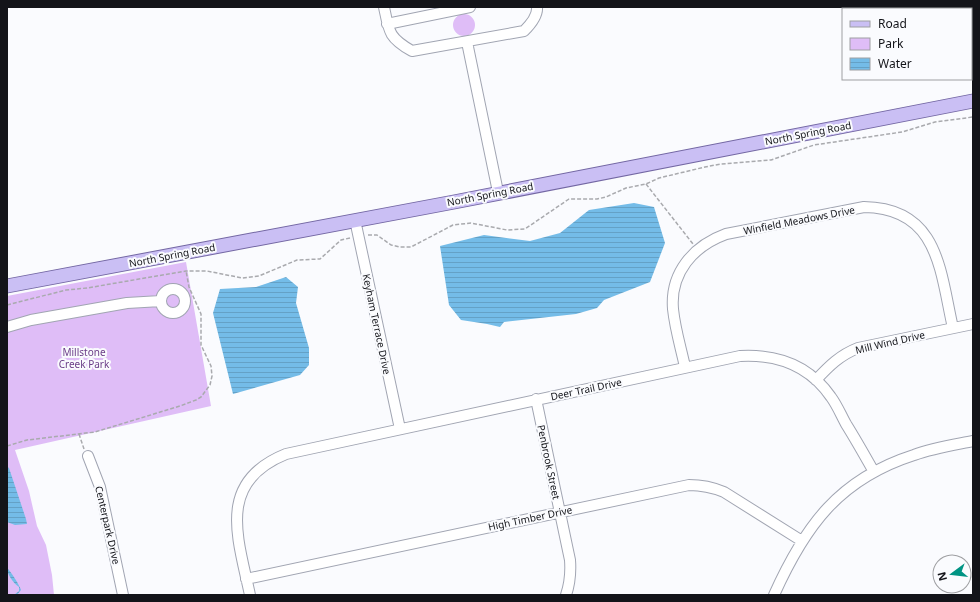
<svg xmlns="http://www.w3.org/2000/svg" width="980" height="602" viewBox="0 0 980 602" font-family="'Noto Sans',sans-serif">
	<style>
		.built { fill: #eef1fe }
		.green { fill: #dfbdf7 }
		.water { fill: url(#water-rules) }
		.lines { fill: none; stroke-linecap: round; stroke-linejoin: round }
		.minor-casing { stroke: #a1a5b2; stroke-width: 12 }
		.major-casing { stroke: #7367a3; stroke-width: 15 }
		.path { stroke: #a9aaae; stroke-width: 1.5; stroke-dasharray: 4 2; stroke-linecap: butt }
		.minor { stroke: #fff; stroke-width: 10 }
		.major { stroke: #cabff4; stroke-width: 13 }
		.labels { text-anchor: middle; dominant-baseline: central; stroke-width: 4; stroke-linejoin: round; paint-order: stroke }
		.street-label { font-size: 10px; fill: #131419; stroke: #fafbfe }
		.park-label { font-size: 10px; fill: #6a3c87; stroke: #fafbfe }
	</style>
	<defs>
		<pattern id="water-rules" width="6" height="5" patternUnits="userSpaceOnUse"><rect width="6" height="5" fill="#74bce8"/><path d="M0 2.5h6" fill="none" stroke="#64a1c6"/></pattern>
	</defs>
	<rect width="100%" height="100%" fill="#fafbfe"/>
	<!-- built -->
	<path class="built" d="M966,7H973V43L971,33V9H966Z"/>
	<!-- green -->
	<path class="green" d="M453 25a11 11 0 1 1 22 0a11 11 0 1 1-22 0Z
		M186,262L211,406L15,450L29,491L37,526L46,545L52,575L54,595H7V296Z"/>
	<!-- water -->
	<path class="water" d="M634,203L654,207L665,243L650,282L604,300L597,308L576,314L504,322L500,327L487,324L461,320L449,305L440,246L484,235L530,241L560,233L589,210Z
		M286,277L298,287L296,303L309,348V365L300,375L233,394L213,313L220,289L256,287Z
		M7,467L9,468L26,519L27,524L15,525L7,522Z
		M7,568C10,570 20,586 21,590L17,595H14L19,591V587C13,583 7,574 7,568Z"/>
	<g class="lines">
		<!-- minor casing -->
		<g class="minor-casing">
			<path id="minor" d="M384,7C389,32 389,38 412,51L524,31C530,25 538,16 537,7
				M387,24L470,7
				M467,42L498,192
				M355,220L400,429
				M161 301a12 12 0 1 1 24 0a12 12 0 1 1-24 0Z
				M7,327L31,320L127,303L161,301
				M685,367C681,348 675,329 673,309C670,273 693,246 726,234L864,207C939,208 940,271 953,328
				M816,380C829,366 840,355 858,348L973,324
				M536,399L570,560C571,573 570,583 566,595
				M88,456L100,487L123,595
				M246,579L689,485C701,485 712,487 724,492L802,541
				M250,595C238,538 216,482 286,454L740,356C777,354 809,365 831,397C837,405 841,415 846,424C856,440 865,456 874,472
				M774,595C805,526 839,479 914,455C933,448 953,445 973,441"/>
		</g>
		<!-- major casing -->
		<g class="major-casing">
			<path id="major" d="M7,286L454,202L973,101"/>
		</g>
		<!-- path -->
		<path class="path" d="M646,184L693,244
			M368,235H377L391,245L400,247H411L453,225L471,223L507,230L525,229L569,199H597L606,197L626,188L646,184L659,178L705,167L721,164L771,160L814,145L902,132L935,122L973,117
			M7,305L66,290L87,288L186,271H207L242,278L259,276L297,260L320,259L341,240L350,238
			M79,434L84,449
			M7,446L27,440L95,432L180,406L196,400L201,397L210,385L212,376L211,366L201,345V314L189,287L186,271"/>
		<!-- minor -->
		<use href="#minor" class="minor"/>
		<!-- major -->
		<use href="#major" class="major"/>
	</g>
	<g class="labels">
		<!-- street labels -->
		<g class="street-label">
			<text transform="translate(808 133) rotate(-11)">North Spring Road</text>
			<text transform="translate(490 194) rotate(-11)">North Spring Road</text>
			<text transform="translate(799 220) rotate(-11)">Winfield Meadows Drive</text>
			<text transform="translate(172 255) rotate(-11)">North Spring Road</text>
			<text transform="translate(377 324) rotate(78)">Keyham Terrace Drive</text>
			<text transform="translate(890 342) rotate(-13)">Mill Wind Drive</text>
			<text transform="translate(586 389) rotate(-12)">Deer Trail Drive</text>
			<text transform="translate(549 462) rotate(78)">Penbrook Street</text>
			<text transform="translate(530 518) rotate(-12)">High Timber Drive</text>
			<text transform="translate(108 525) rotate(77)">Centerpark Drive</text>
		</g>
		<!-- park labels -->
		<g class="park-label">
			<text x="84" y="352">Millstone<tspan x="84" dy="12">Creek Park</tspan></text>
		</g>
	</g>
	<!-- border -->
	<rect width="980" height="602" fill="none" stroke="#131419" stroke-width="16"/>
	<!-- legend -->
	<rect x="842" y="8" width="130" height="72" fill="#fafbfe" stroke="#9e9fa2"/>
	<rect x="850" y="21" width="20" height="6" fill="#cabff4" stroke="#9e9fa2"/>
	<text x="878" y="28" font-size="12" fill="#131419">Road</text>
	<rect x="850" y="38" width="20" height="12" fill="#dfbdf7" stroke="#9e9fa2"/>
	<text x="878" y="48" font-size="12" fill="#131419">Park</text>
	<rect x="850" y="58" width="20" height="12" fill="url(#water-rules)" stroke="#9e9fa2"/>
	<text x="878" y="68" font-size="12" fill="#131419">Water</text>
	<!-- north arrow -->
	<g transform="translate(952 574) rotate(255)"><circle r="19" fill="#fafbfe" stroke="#9e9fa2"/>
	<path d="M0-3L7 15L0 10L-7 15Z" fill="#009484"/>
	<text y="-6" font-size="11" font-weight="bold" text-anchor="middle" fill="#131419">N</text>
	</g>
</svg>
